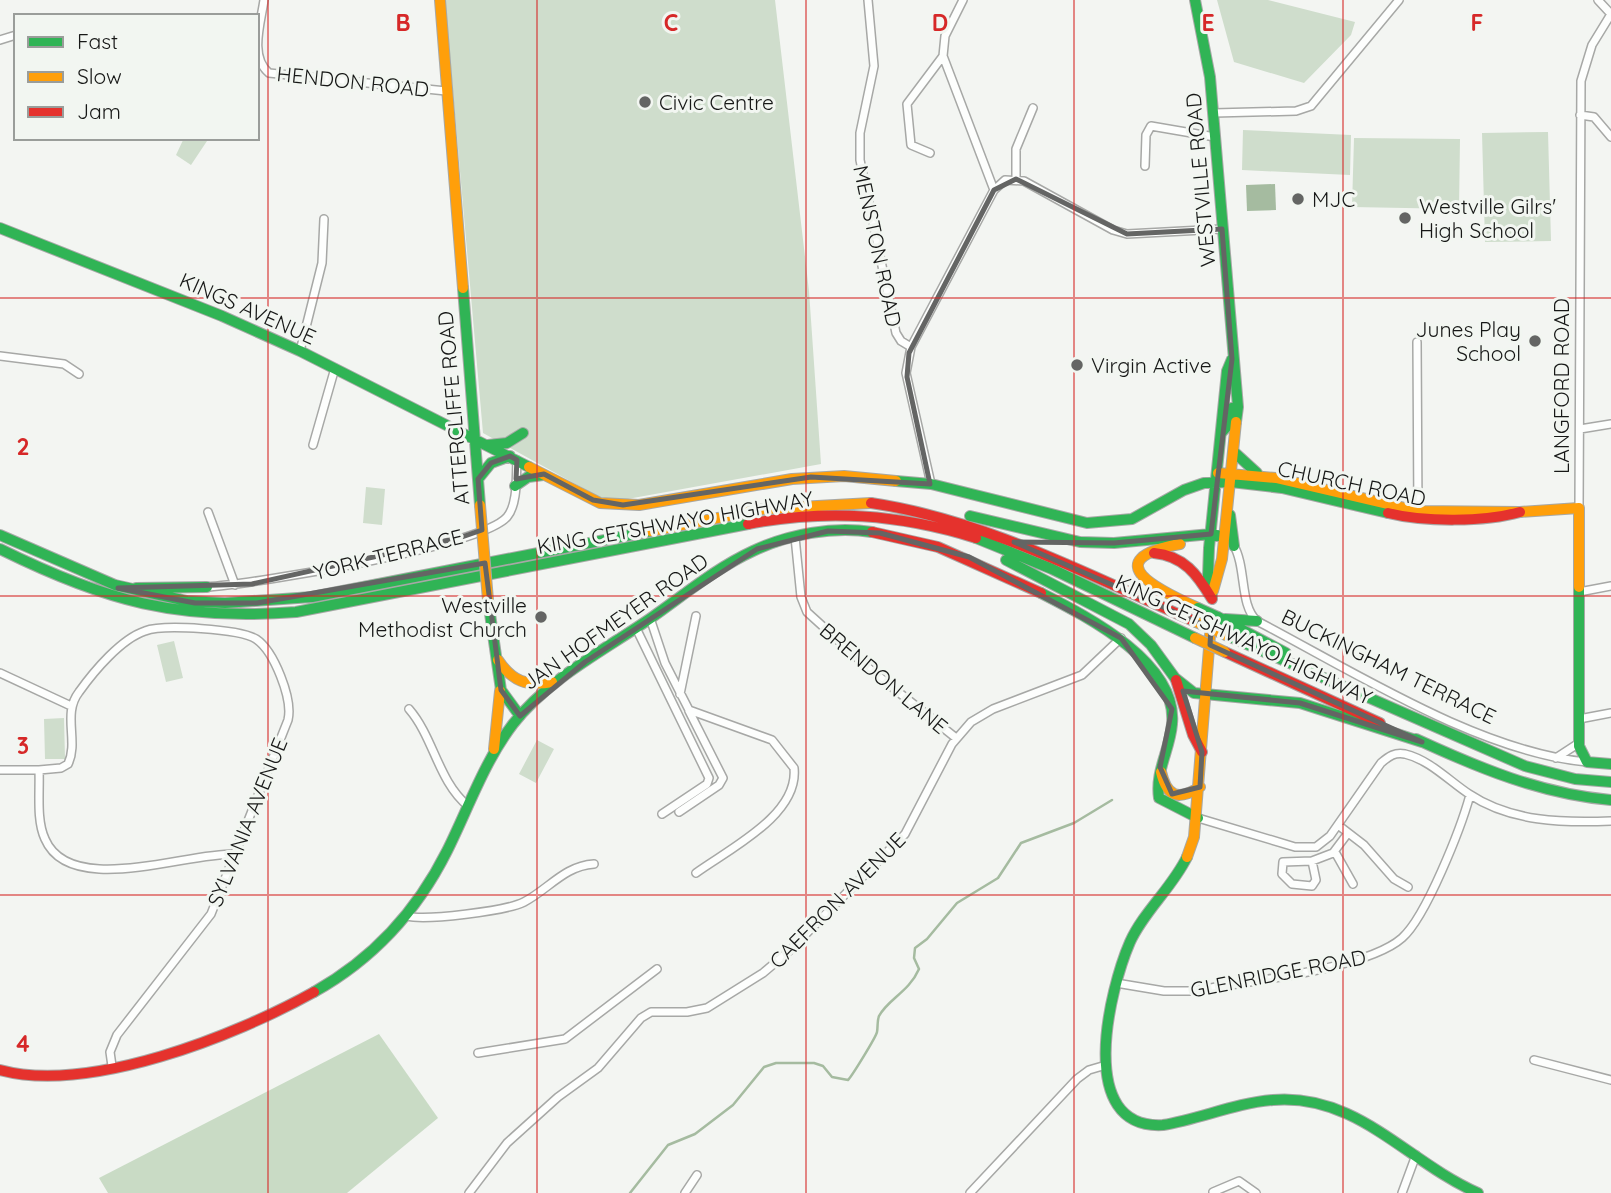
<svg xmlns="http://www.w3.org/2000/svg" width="1611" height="1193" viewBox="0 0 1611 1193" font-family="Quicksand,sans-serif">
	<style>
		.green { fill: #cfddcc }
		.forest { fill: #c9dbc5 }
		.water { fill: #a5bba0 }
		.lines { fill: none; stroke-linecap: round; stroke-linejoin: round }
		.stream { stroke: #a5bba0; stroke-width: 2.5 }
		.street-casing { stroke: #a7a8a6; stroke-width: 10 }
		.fast-casing { stroke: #a7a8a6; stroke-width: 12 }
		.slow-casing { stroke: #a7a8a6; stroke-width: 12 }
		.jam-casing { stroke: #a7a8a6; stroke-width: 12 }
		.street { stroke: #fdfefd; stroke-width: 7 }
		.fast { stroke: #30b455; stroke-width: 10 }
		.slow { stroke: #ff9f0a; stroke-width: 10 }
		.jam { stroke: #e5322d; stroke-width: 10 }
		.fast-bridge-casing { stroke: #a7a8a6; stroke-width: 12; stroke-linecap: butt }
		.slow-bridge-casing { stroke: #a7a8a6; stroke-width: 12; stroke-linecap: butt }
		.fast-bridge { stroke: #30b455; stroke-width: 10 }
		.slow-bridge { stroke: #ff9f0a; stroke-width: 10 }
		.marked { fill: none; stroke: #646564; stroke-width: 5; stroke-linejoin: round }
		.grid { fill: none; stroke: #d62828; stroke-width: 2; stroke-opacity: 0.55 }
		.poi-dot { fill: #646564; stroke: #f2f6f1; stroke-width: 2.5 }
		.labels { text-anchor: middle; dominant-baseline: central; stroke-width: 6; stroke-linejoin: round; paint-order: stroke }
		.street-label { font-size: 21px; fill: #171817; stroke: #f2f6f1 }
		.poi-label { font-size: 21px; fill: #171817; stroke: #f2f6f1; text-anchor: start }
		.grid-label { font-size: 23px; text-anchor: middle; font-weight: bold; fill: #d62828; stroke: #f2f6f1; stroke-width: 6; stroke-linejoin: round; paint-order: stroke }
	</style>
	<rect width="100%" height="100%" fill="#f3f5f2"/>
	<!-- green -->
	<path class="green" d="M445,0H775L809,291L821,464L622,500L599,497L483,433Z
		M1217,0H1268L1355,22L1351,35L1304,83L1234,62Z
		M1243,130L1351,135L1350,175L1242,170Z
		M1548,132L1551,241L1485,242L1482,133Z
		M184,138H209L191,165L176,155Z
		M1354,138L1460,139L1459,209L1352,207Z
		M366,487L385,489L382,525L363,523Z
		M174,641L183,678L166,682L157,645Z
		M64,718L65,759H45L44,719Z
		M537,740L554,749L536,783L519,774Z"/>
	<!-- forest -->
	<path class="forest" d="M379,1034L438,1118L347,1193H108L99,1178Z"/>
	<!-- water -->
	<path class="water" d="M1275,184L1276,210L1247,211L1246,185Z"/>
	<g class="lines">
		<!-- stream -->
		<path class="stream" d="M630,1193L668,1145L695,1134L733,1105L764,1067L776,1063H814L823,1066L832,1077L848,1080C852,1076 876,1037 877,1032C878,1027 877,1021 879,1016C888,999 909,992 919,969L914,958L915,948L927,939L957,903L998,878L1021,843L1074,823L1112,800"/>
		<!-- street casing -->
		<g class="street-casing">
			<path id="street" d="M264,0C261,22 249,57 269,73L446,91
				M868,0L874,66L860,133V160L896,333L901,341L911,347L906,373L931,484
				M963,0L945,36L943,56L994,190
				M1598,0L1611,14
				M0,40L16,35
				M1214,113L1296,111L1311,106L1399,0
				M1580,115L1594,117L1611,137
				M930,153L911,145L907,104L943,56
				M1145,166L1146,135L1151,126L1215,137
				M1016,179V149L1033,108
				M1417,342L1418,515
				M911,347L994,190L1005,180L1024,181L1113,230L1127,234L1222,229
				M300,351L322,263L324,219
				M0,356L64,364L79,374
				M1580,429L1611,424
				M313,445L335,368
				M1579,508L1581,81L1592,45L1611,14
				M208,512L235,585
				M795,537L801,597L807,612L872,671L956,738
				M1233,544C1247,567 1239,605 1257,621C1353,671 1479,752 1587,762
				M207,587C254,584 481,547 507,517C518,504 516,476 517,460
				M1579,592L1611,586
				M650,618L665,663L689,710L772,740L794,768C799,815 729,849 696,873
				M636,628L709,778L707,784L662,814
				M0,673L71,706
				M680,694L696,616
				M409,709C434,738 438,781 468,806
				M1579,719L1611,713
				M1556,758L1579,743
				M0,770H39C40,791 36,820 45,839C70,898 187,852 236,854
				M39,770L61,768L68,764C79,741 62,714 79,692C94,671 121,639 145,631C163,624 240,629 256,639C274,651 293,699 288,720L211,914L117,1035L110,1052L112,1066
				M679,812L719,785L723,778L689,711
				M1198,818L1295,847H1316L1330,836L1381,763C1389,756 1395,752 1405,754C1430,760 1449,781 1469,794C1511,822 1563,823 1611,821
				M1338,825L1364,845L1394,879L1408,887
				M1335,852L1353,884
				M1312,861L1316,880L1312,886L1292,884L1282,874L1283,862L1312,861L1333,853L1348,833
				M407,916C425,921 506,911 524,902C549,889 564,866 594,864
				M1116,983L1164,991H1192C1242,982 1366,970 1402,938C1426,917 1461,828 1470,795
				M478,1053L565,1039L657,969
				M1534,1060L1611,1080
				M1213,1192L1239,1181L1256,1193
				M469,1193L507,1143L558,1097L598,1068L641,1018L651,1012H687L707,1008L763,973L789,951L905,834L952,744L971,722L993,709L1082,675L1121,638
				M685,1193L697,1175
				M970,1193L1077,1079L1089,1070L1106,1065
				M1402,1193L1416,1155"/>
		</g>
		<!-- fast casing -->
		<g class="fast-casing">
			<path id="fast" d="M1195,0L1210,77L1238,407L1236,422
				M0,228L222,316L300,351L529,467
				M463,288L480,505
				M1222,432L1230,423L1232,408L1238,407
				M488,445L507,443L523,433
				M1234,452L1257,473
				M478,479L491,463L510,456
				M896,481L931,484L1087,523L1132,519L1184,490L1204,483L1231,482L1282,488L1388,513
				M515,486L528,477L543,475
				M1230,515L1234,546
				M970,516L1080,542L1114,543L1211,534L1225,537
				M0,535L115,585L187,601L225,603L312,597L651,531
				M976,538L1052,569L1195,638
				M0,549C105,601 178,621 296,612L748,524
				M1006,560L1129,624L1151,645L1175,678L1194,693L1300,703L1422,742
				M1579,587V746L1587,762L1611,764
				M136,588L207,587
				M1041,593C1086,616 1178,662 1172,724C1170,750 1155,771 1159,798L1198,818
				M1212,597L1208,576L1209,548L1227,371L1232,359
				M488,600L501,690L520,716
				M1218,617L1286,653
				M1225,619L1257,621
				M1228,636L1525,766L1575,779L1611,782
				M1416,739C1479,768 1541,794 1611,800
				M1187,857C1172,888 1144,911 1130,942C1110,988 1074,1130 1163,1125C1200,1119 1235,1103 1273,1100C1357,1093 1407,1162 1478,1193
				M314,992C373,959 417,911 447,851C468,809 484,762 513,724C549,678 603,651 651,618C684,595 716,568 753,551C789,534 833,526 872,532"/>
		</g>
		<!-- slow casing -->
		<g class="slow-casing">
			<path id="slow" d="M440,0L463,288
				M529,467L600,503L639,505L792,479L844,476L896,481
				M1218,473L1276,478L1418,511L1520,512L1579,508V587
				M651,531L764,509L871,503
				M1180,544C1094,560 1160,591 1198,608
				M1213,591L1222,559L1236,422
				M498,660C512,681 527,687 552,682
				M494,749L500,691
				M1161,772C1167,797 1178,801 1200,787
				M1187,857L1194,837L1211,623"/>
		</g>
		<!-- jam casing -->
		<g class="jam-casing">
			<path id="jam" d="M871,503C986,520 1090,576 1196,622
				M1388,513C1424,522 1485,522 1520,512
				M748,524C827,509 899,514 976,538
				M872,532L938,547L1041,593
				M1154,553C1184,556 1197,574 1212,599
				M1225,652L1380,723
				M1176,680L1193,735L1202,752
				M0,1070C89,1094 235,1036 314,992"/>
		</g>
		<!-- street -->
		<use href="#street" class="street"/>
		<!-- fast -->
		<use href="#fast" class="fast"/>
		<!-- slow -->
		<use href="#slow" class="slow"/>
		<!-- jam -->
		<use href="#jam" class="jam"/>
		<!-- fast-bridge casing -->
		<g class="fast-bridge-casing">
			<path id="fast-bridge" d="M1198,608L1218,617"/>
		</g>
		<!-- slow-bridge casing -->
		<g class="slow-bridge-casing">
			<path id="slow-bridge" d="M480,505L488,600
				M1196,622L1228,636
				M1195,638L1225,652"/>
		</g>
		<!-- fast-bridge -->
		<use href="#fast-bridge" class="fast-bridge"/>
		<!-- slow-bridge -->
		<use href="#slow-bridge" class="slow-bridge"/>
	</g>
	<!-- marked area -->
	<path class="marked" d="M1016,179L1127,234L1222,229L1232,359L1211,534L1114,543L1014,542L1211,628L1210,645L1422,742L1300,703L1183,691L1202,752L1200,787L1172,794L1160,767L1172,709L1121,638L969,557L880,533L828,531L757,549L585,662L520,716L501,690L485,563L257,603H195L118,588L252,584L459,538L482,530L478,479L491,463L510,456L517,460L516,479L544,474L593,500L623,505L811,477L930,484L907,377L909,353L994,190Z"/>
	<!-- grid -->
	<path class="grid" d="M268,0V1193M537,0V1193M806,0V1193M1074,0V1193M1343,0V1193M0,298H1611M0,596H1611M0,895H1611"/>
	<!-- markers -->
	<g class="poi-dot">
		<circle cx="645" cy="102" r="7"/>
		<circle cx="1298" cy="199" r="7"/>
		<circle cx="1405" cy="218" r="7"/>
		<circle cx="1535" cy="341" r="7"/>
		<circle cx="1077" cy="365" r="7"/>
		<circle cx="541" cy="617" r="7"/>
	</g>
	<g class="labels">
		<!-- street labels -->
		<g class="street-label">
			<text transform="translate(353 81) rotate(6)">HENDON ROAD</text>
			<text transform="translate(1200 180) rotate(-95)">WESTVILLE ROAD</text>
			<text transform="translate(878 246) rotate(78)">MENSTON ROAD</text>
			<text transform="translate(248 308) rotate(24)">KINGS AVENUE</text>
			<text transform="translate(1561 386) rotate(-90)">LANGFORD ROAD</text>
			<text transform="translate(453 408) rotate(-95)">ATTERCLIFFE ROAD</text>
			<text transform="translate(1352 483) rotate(12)">CHURCH ROAD</text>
			<text transform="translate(675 522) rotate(-10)">KING CETSHWAYO HIGHWAY</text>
			<text transform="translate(388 554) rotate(-14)">YORK TERRACE</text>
			<text transform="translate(615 621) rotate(-35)">JAN HOFMEYER ROAD</text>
			<text transform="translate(1244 639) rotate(25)">KING CETSHWAYO HIGHWAY</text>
			<text transform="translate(1389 666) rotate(26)">BUCKINGHAM TERRACE</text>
			<text transform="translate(884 678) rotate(40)">BRENDON LANE</text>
			<text transform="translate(247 822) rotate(-68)">SYLVANIA AVENUE</text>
			<text transform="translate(837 900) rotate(-45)">CAEFRON AVENUE</text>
			<text transform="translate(1278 973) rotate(-11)">GLENRIDGE ROAD</text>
		</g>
		<!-- poi labels -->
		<g class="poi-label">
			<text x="659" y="102">Civic Centre</text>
			<text x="1312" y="199">MJC</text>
			<text x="1419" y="206">Westville Gilrs'<tspan x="1419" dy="24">High School</tspan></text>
			<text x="1521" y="329" text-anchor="end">Junes Play<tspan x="1521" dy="24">School</tspan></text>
			<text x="1091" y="365">Virgin Active</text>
			<text x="527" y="605" text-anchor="end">Westville<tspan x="527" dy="24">Methodist Church</tspan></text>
		</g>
	</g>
	<g class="grid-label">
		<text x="403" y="31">B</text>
		<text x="671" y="31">C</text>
		<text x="940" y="31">D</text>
		<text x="1208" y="31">E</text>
		<text x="1477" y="31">F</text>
		<text x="23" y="455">2</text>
		<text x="23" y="754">3</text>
		<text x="23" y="1052">4</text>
	</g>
	<!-- legend -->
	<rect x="14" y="14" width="245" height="126" fill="#f2f6f1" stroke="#9a9d9a" stroke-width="2"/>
	<rect x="28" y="37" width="35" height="10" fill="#30b455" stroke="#9a9d9a" stroke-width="2"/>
	<text x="77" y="49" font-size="21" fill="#171817">Fast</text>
	<rect x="28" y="72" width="35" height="10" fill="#ff9f0a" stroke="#9a9d9a" stroke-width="2"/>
	<text x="77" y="84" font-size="21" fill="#171817">Slow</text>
	<rect x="28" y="107" width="35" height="10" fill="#e5322d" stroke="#9a9d9a" stroke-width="2"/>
	<text x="77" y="119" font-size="21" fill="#171817">Jam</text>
</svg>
